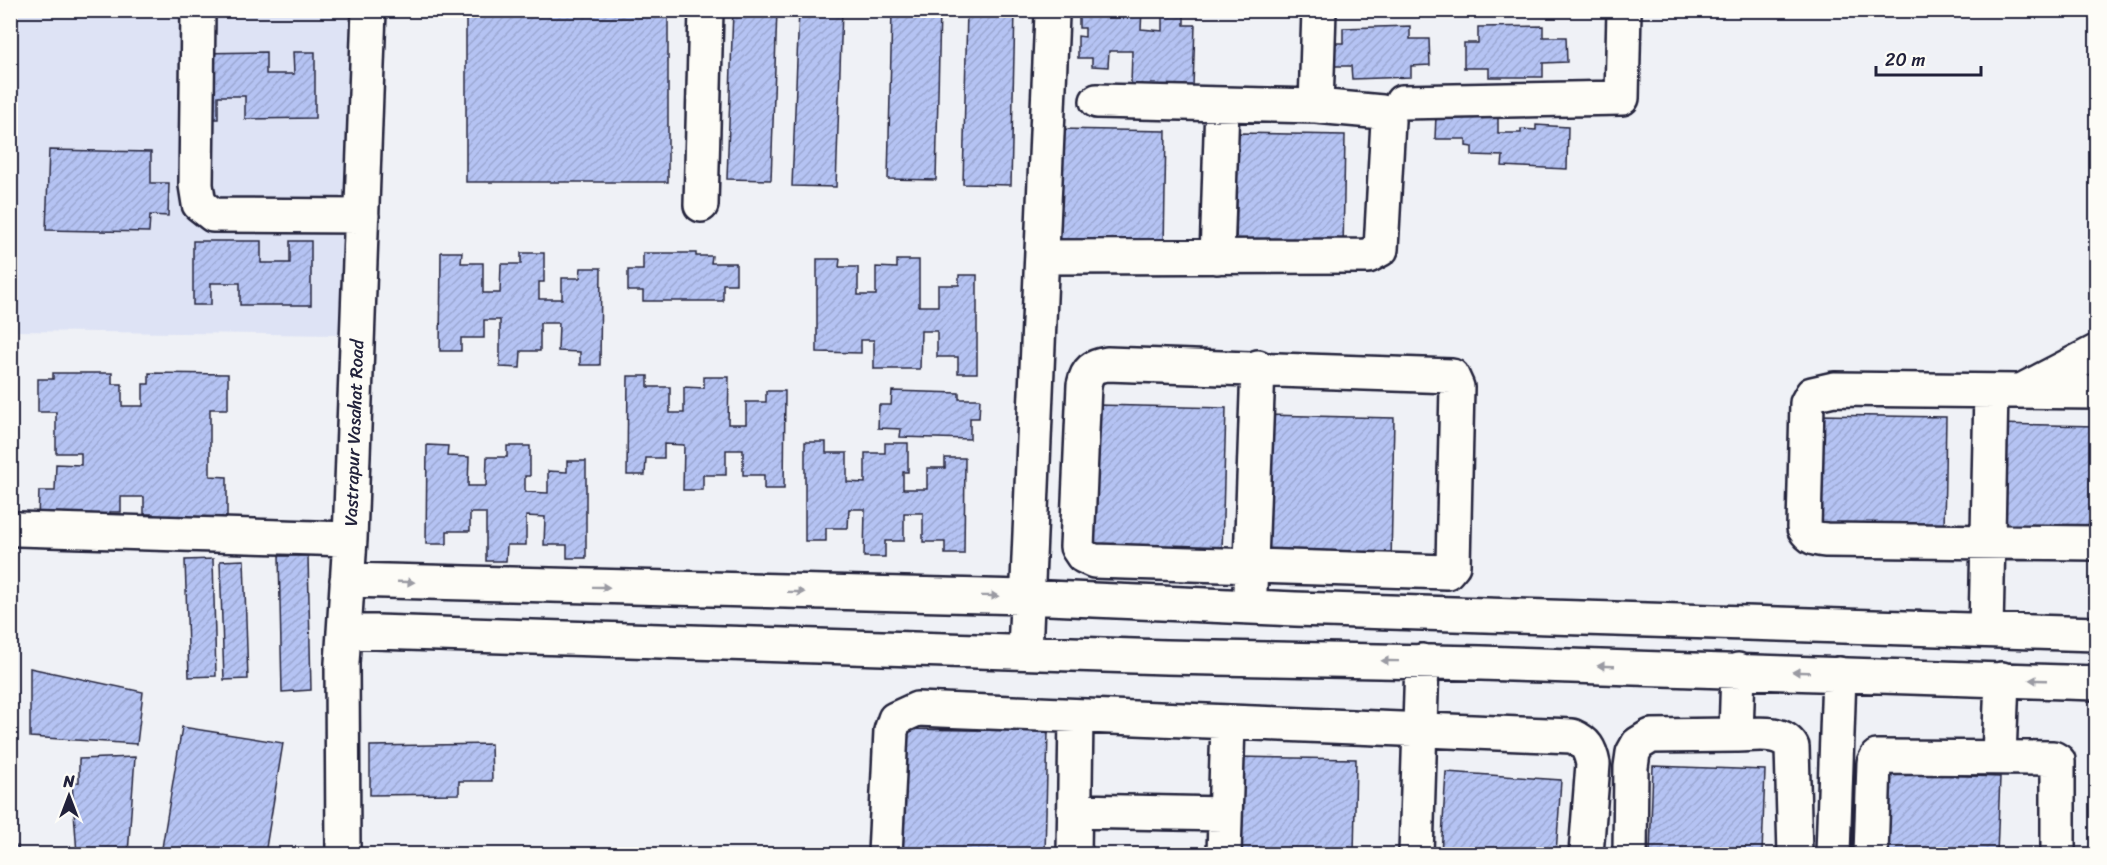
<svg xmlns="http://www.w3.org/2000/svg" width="2107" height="865" viewBox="0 0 2107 865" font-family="Sriracha,sans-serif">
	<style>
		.built { fill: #dee3f5 }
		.building { fill: url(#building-hatch); stroke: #22223b; stroke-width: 1.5 }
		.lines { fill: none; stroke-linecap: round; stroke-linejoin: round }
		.minor-casing { stroke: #22223b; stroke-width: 38 }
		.minor { stroke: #fdfcf7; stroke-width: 33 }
		.oneway { fill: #9a9aa2 }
		.labels { text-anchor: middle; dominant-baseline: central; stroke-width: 4.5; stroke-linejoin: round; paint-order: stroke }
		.street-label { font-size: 18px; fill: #22223b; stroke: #fdfcf7 }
	</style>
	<defs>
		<pattern id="building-hatch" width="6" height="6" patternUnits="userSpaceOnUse" patternTransform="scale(1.5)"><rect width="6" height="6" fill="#b5c3f3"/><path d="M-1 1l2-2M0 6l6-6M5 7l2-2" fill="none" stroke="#9ba7d1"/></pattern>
	</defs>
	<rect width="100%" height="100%" fill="#eff1f6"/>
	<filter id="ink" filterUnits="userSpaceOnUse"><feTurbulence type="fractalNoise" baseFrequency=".0167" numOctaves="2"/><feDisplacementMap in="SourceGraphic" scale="12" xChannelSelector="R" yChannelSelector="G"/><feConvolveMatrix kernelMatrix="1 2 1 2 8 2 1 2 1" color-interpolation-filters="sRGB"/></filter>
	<g filter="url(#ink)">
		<!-- built -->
		<path class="built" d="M10,11H350L339,335L14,331L10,257Z"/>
		<!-- building -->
		<path class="building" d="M466,10H668V182H466Z
			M733,10H777L771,180L727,179Z
			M799,10H842L836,187L792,186Z
			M892,10H940L936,180L888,179Z
			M967,10H1015L1011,185L963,184Z
			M1079,10H1142L1141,29L1163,31V12L1184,13V25H1195L1193,87L1131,85L1132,51H1109L1108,67L1092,66V58H1078V36L1085,37V28H1079Z
			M1410,26V39H1429L1430,65L1411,66V77L1352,79L1351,66H1328L1327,43H1343V28Z
			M1543,26V37H1566L1567,62L1543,63V77H1489V68H1464V43H1478V27Z
			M266,52V74H294L293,52H315V118L245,119V96H218V119H198V53Z
			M1436,115L1498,117V133H1521V129L1536,130V125L1568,127L1567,169L1502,166L1503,156L1472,155V147L1466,146V139H1435Z
			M1059,129L1166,131L1164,247L1057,245Z
			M1238,133L1345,135L1343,251L1236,249Z
			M49,150L151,152V183H169L168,216L150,215L149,232L46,230Z
			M193,241H261V263H290V241H311V305H240V283H211V305H193Z
			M441,252H462L461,263H483V293H500L501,264H521V253H544V282H539V299H562V278H580L581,268H601L600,365H580V352L558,351L559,323H540V351H521L520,368L500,367V320H484V338H461V351H440Z
			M643,253H696V256H712L711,263H736V284H723V301H643V291H628V270H643Z
			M817,259H840L839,267H858V295H876V267L897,268V260H919V306H938V285H959V275H977V373H958V357H937V331H921L920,369H874V340H861V353L817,352Z
			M53,373H112V384H122V406H143V384H149V373L228,374V409H210V476L227,477V520H153V514H144V497H121V512H110V519H38L39,491H55L56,464L81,465V453H56V412H38V379H53Z
			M628,376H648V387H670V413H684V387L704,388V377H729L728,424H746V402H766V391H785L784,489H764V475H743V450H726V475H703V490H683L684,445L664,444V458H646L645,475H627Z
			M892,391L959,393V399H980L979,418H970V439L900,437L901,429L878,428L879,405H891Z
			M1097,405L1226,408L1222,552L1094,548Z
			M1266,415L1394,418L1391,561L1262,558Z
			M1818,415L1946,417L1944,530L1817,528Z
			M1997,424L2096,426V539L1994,537Z
			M805,442H826V453H847V482L865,483V453H885V443H908V472H903V489H927V468H945V458H965L964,554H945V542H923V513H904V541H885V557H864L865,509H849L848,528H826V541H805Z
			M427,445L448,446L447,456L469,457L468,486H486L487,457H507V446H530V476H525V492L548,493V471L567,472V461H586V558H567V545H544L545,517L526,516V545H507L506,561H486V513H470V531H447V544H426Z
			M279,556H308L311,690L282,692Z
			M213,559L216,676L189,677L185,560Z
			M244,560L248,679L224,680L220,561Z
			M30,668L143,692L137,744L30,737Z
			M182,727L283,743L265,854H161Z
			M898,729L1048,731L1045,854H895Z
			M491,744L492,781H459V794L370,795V746Z
			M135,757L128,854H77L72,783L79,782V759Z
			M1237,757L1356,759L1354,854H1235Z
			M1653,766L1765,770L1762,854H1650Z
			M10,772L14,823H10Z
			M1446,772L1561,780L1556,854H1441Z
			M1888,773L2000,777L1997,854H1885Z
			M18,846L19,854H10V847Z"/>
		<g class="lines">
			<!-- minor casing -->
			<g class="minor-casing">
				<path id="minor" d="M198,10L196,185L199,204L213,215L362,216
					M1402,102L1622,98L1624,10
					M1316,106L1319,10
					M701,205L706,10
					M1043,257L1368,256L1381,249L1388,121L1386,115L1382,112L1316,106L1097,101
					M1217,257L1222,105
					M1107,364L1452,376L1457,387L1453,565L1447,572L1094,561L1083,556L1077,547L1084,385C1087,370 1093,366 1107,364Z
					M2021,391L2096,352
					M2096,392L1834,389L1812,394L1807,403L1804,528C1810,538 1815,539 1826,540L2096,543
					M18,529L350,539
					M347,580L1026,597L1295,609L2096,634
					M1250,590L1258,367
					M1986,630L1991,391
					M344,631L1166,657L1481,663L2096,683
					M1025,652L1052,15
					M1738,670L1736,735C1755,735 1781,729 1792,747L1795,854
					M1999,756L2002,679
					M1074,811L1225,814
					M343,854L342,663L350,539L369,10
					M885,854L891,731L895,719L917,709L1572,736C1586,742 1590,749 1593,764L1586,854
					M1074,854L1076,716
					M1224,854L1228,723
					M1416,854L1422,661
					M1630,854L1631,767L1633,753L1638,744L1651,736L1736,735
					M1833,854L1839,674
					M1871,854L1874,763L1877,757L2053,758L2058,761V854"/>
			</g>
			<!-- minor -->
			<use href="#minor" class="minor"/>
		</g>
		<!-- one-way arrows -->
		<defs><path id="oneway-solid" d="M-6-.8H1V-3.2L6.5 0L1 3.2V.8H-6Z" transform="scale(1.5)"/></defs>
		<g class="oneway">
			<use href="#oneway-solid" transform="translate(406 582) rotate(2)"/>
			<use href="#oneway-solid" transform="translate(601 587) rotate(1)"/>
			<use href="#oneway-solid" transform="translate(796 592) rotate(1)"/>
			<use href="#oneway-solid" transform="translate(990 596) rotate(1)"/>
			<use href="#oneway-solid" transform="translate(1390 661) rotate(-179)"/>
			<use href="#oneway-solid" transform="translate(1606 666) rotate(-178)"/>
			<use href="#oneway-solid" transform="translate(1801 672) rotate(-178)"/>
			<use href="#oneway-solid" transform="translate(2038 680) rotate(-178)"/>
		</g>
	</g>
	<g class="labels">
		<!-- street labels -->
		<g class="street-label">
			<text transform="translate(354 433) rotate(-88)">Vastrapur Vasahat Road</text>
		</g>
	</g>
	<!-- margin -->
	<rect width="2107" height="865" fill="none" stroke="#fdfcf7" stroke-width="36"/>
	<rect x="18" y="18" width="2071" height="829" fill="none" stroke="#22223b" stroke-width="2" filter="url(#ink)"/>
	<!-- north arrow -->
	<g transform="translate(69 796)" stroke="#fdfcf7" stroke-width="4.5" paint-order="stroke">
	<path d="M0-4.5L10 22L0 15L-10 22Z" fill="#22223b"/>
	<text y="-9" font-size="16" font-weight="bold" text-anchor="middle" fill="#22223b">N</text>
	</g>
	<!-- scale -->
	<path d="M1876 66v9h105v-9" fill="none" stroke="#22223b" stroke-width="3"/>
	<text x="1885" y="66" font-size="18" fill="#22223b" stroke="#fdfcf7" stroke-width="4.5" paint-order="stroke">20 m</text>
</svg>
